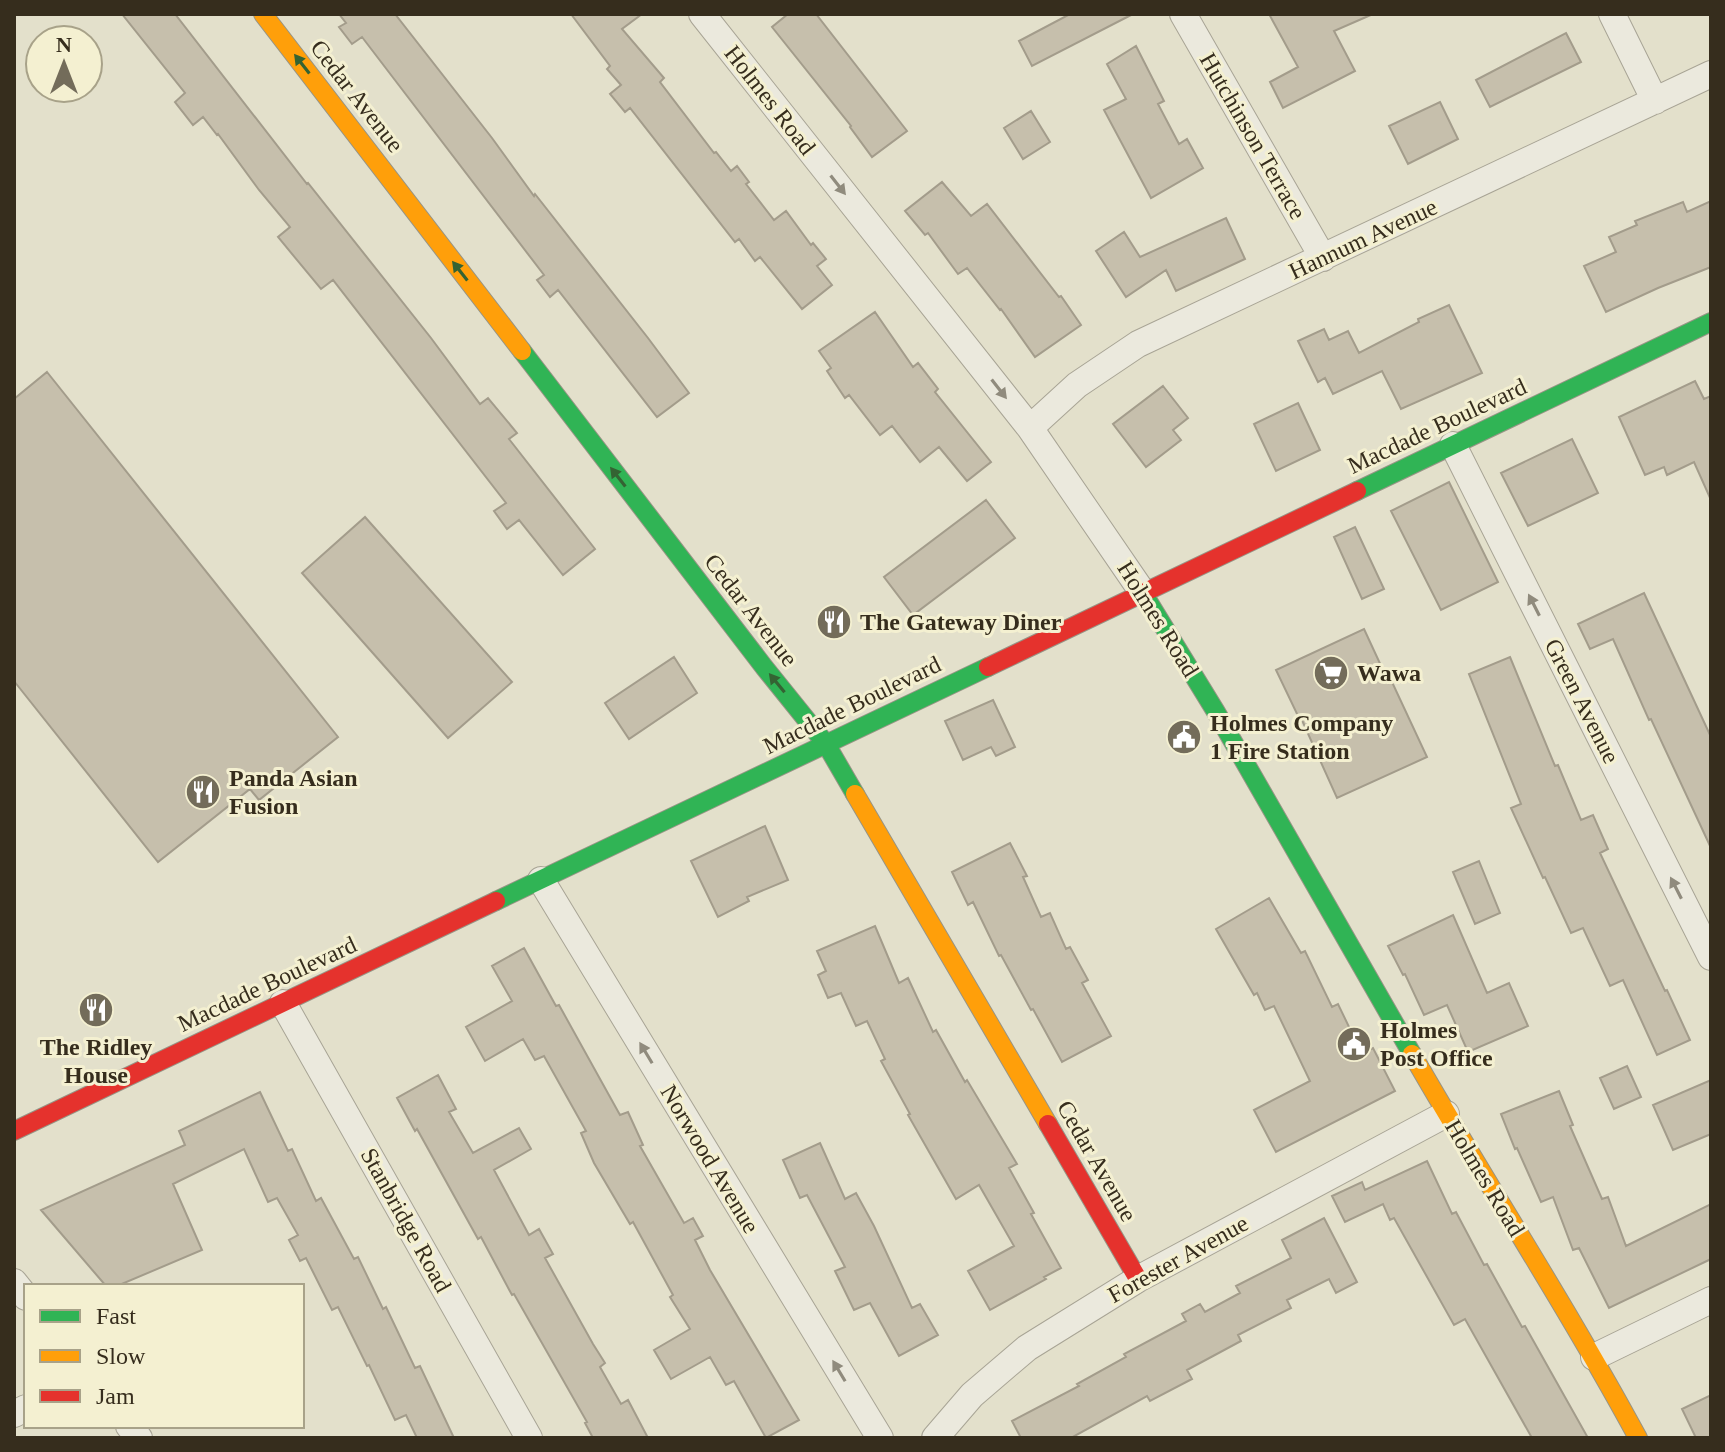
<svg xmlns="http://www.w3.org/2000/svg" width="1725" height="1452" viewBox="0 0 1725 1452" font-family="Georgia,serif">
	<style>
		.building { fill: #c6bfac; stroke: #a39c8b; stroke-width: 2 }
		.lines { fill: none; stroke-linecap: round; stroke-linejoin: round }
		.street-casing { stroke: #a8a495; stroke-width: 28 }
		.fast-casing { stroke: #979485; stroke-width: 20 }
		.slow-casing { stroke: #979485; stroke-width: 20 }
		.jam-casing { stroke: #979485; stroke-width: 20 }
		.street { stroke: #ebe9dd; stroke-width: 26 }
		.fast { stroke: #30b455; stroke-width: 18 }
		.slow { stroke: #ff9f0a; stroke-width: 18 }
		.jam { stroke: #e5322d; stroke-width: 18 }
		.oneway { fill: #346333 }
		.oneway2 { fill: #908b7d }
		.labels { text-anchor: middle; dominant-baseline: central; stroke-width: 6; stroke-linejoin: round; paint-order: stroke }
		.street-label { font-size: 24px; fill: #362d1d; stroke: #f4f0d1 }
		.poi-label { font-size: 24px; font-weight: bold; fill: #362d1d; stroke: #f4f0d1; text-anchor: start }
	</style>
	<rect width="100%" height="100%" fill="#e3e0cb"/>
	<!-- building -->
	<path class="building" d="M122,14H175L307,184L308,183L431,338L480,404L488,398L517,433L509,439L595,549L563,575L519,520L507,529L494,511L506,503L333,280L321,289L278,237L290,227L259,190L218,134L217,135L203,117L193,125L175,102L185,93Z
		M339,14H395L492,138L534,196L535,194L648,338L689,393L657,417L558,290L550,297L537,280L544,275L362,37L352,44L339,27L346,23Z
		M571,14H642L622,29L664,78L660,82L714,153L716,152L731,171L737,166L749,182L746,184L774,220L786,211L811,245L813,243L826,259L817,266L832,285L802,309L760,257L755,261L739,239L735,242L630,108L625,112L610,94L621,85L607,69L610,66Z
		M788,14H816L907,131L872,157L850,127L851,126L772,27Z
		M1070,14H1133L1032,66L1019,41Z
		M1269,14H1373L1334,31L1355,71L1283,108L1270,82L1298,67Z
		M1566,33L1581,62L1490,107L1476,80Z
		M1136,46L1164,101L1158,104L1179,144L1187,139L1203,168L1151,198L1104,110L1126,99L1107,64Z
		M1440,102L1458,139L1408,164L1389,126Z
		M1031,111L1050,142L1023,159L1004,128Z
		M942,182L971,216L987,204L1059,297L1061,296L1081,325L1035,357L1001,309L1000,310L967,268L958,274L928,233L925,235L905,211Z
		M1711,201V267L1658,288L1606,312L1584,266L1616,252L1609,237L1637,225L1635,221L1683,202L1687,212Z
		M1226,218L1245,259L1176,291L1166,270L1126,297L1096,251L1124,232L1140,257Z
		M1449,305L1482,373L1401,409L1382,371L1333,394L1325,378L1318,382L1298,341L1324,329L1329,340L1348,331L1359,353L1419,322L1418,319Z
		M875,312L913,367L918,363L938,389L935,392L991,462L967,481L939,447L920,462L892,426L880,435L849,395L845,398L827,371L831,368L819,351Z
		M47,372L338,737L259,800L250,789L158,862L14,681V399Z
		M1695,381L1704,399L1711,396V500L1694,462L1667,475L1664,467L1645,475L1619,417Z
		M1163,386L1188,418L1173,430L1181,440L1146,467L1113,424Z
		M1298,403L1320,450L1276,471L1254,424Z
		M1572,439L1598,493L1528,526L1501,473Z
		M1449,482L1498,582L1441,610L1391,511Z
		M986,500L1015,538L913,615L884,577Z
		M365,517L512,682L448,738L302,573Z
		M1355,527L1384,589L1362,599L1334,537Z
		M1644,593L1711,737V848L1651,719L1649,720L1613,639L1590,649L1578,624Z
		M1364,629L1389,683L1392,682L1427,757L1337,798L1301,718H1299L1276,670Z
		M674,657L697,693L629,739L605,703Z
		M1510,657L1555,766L1558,765L1581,820L1593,815L1608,849L1600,853L1665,991L1667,990L1690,1040L1657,1055L1623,980L1610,986L1583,928L1571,933L1545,877L1543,878L1511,808L1521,804L1469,674Z
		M993,700L1015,747L996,756L991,747L963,760L945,721Z
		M765,826L788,880L747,897L749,901L718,917L691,861Z
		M1010,843L1027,876L1023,877L1041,917L1050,913L1066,949L1070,947L1088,980L1082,983L1111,1036L1062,1062L1033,1009L1031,1010L1001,955L999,956L973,902L968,905L952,872Z
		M1479,861L1500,913L1475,924L1453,872Z
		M1269,898L1301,953L1305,951L1332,1007L1338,1004L1362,1054L1373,1048L1395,1091L1276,1152L1254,1110L1310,1081L1274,1006L1265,1010L1257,993L1254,995L1216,929Z
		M1453,915L1487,993L1509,983L1528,1026L1468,1052L1447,1005L1424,1015L1405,974L1403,975L1388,946Z
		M875,926L899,983L908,978L933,1032L936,1030L965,1082L967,1080L1017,1164L1009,1168L1034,1213L1031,1214L1061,1268L1044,1277L1046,1279L990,1310L968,1271L1014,1246L979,1185L956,1199L908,1115L910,1114L881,1061L885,1059L867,1021L856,1026L841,993L828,998L818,975L826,971L817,951Z
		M524,948L556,1006L559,1005L620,1115L628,1112L643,1145L640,1146L684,1223L693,1218L703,1236L695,1240L710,1270L799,1420L766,1438L734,1381L726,1385L710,1357L671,1379L654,1350L690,1329L670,1297L673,1295L633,1222L630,1224L594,1163L581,1133L586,1131L544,1056L535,1060L523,1039L485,1061L466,1027L512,1001L492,966Z
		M1627,1066L1641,1097L1614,1109L1600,1078Z
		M438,1075L456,1109L449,1112L473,1153L519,1128L531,1149L494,1170L529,1235L539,1229L553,1254L545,1258L593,1344L605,1363L600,1367L621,1404L628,1400L648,1438H593L585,1423L587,1422L514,1294L512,1295L481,1237L478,1239L417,1129L415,1131L397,1098Z
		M1711,1080V1134L1673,1150L1653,1105Z
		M1559,1091L1573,1125L1570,1126L1602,1199L1608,1197L1626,1246L1711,1204V1259L1609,1308L1579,1248L1573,1250L1553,1197L1541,1202L1517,1148L1515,1149L1501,1114Z
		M260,1092L288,1151L292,1149L316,1201L321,1198L354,1259L358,1257L383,1309L386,1307L415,1368L420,1366L454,1438H417L406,1415L395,1420L369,1365L367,1366L338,1307L332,1310L306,1258L300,1261L289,1240L298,1235L277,1198L268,1202L244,1149L173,1184L202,1250L117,1286H106L41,1210L185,1145L179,1131Z
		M820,1143L845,1199L856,1193L874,1226L912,1308L920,1304L938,1335L899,1356L870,1303L854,1310L835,1271L845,1267L807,1195L800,1198L783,1160Z
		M1427,1161L1452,1214L1456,1212L1484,1265L1487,1264L1522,1327L1525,1326L1588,1438H1532L1465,1319L1454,1325L1394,1218L1390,1220L1383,1204L1345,1222L1332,1196L1362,1182L1365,1190Z
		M1324,1218L1357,1282L1336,1293L1329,1279L1287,1300L1291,1308L1238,1335L1241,1341L1187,1370L1192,1379L1150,1401L1147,1396L1071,1438H1021L1012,1421L1079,1386L1077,1384L1126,1357L1124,1354L1186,1321L1182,1314L1200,1304L1205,1312L1240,1293L1236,1286L1291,1258L1282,1240Z
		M1711,1395V1438H1696L1682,1409Z"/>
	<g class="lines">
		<!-- street casing -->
		<g class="street-casing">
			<path id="street" d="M702,14L1030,428L1143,593
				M1183,14L1323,258
				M1612,14L1655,101
				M1030,428L1077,385L1138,344L1711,74
				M1453,445L1711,957
				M541,880L880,1438
				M283,1003L529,1438
				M14,1282L26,1297
				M1594,1357L1711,1300
				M14,1414L26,1408
				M129,1426L139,1438
				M935,1438L972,1395L1027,1348L1138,1279L1446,1114"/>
		</g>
		<!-- fast casing -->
		<g class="fast-casing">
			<path id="fast" d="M522,351L764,667L826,744L855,794
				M1357,491L1711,322
				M1143,593L1216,712L1412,1054
				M496,901L988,667"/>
		</g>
		<!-- slow casing -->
		<g class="slow-casing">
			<path id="slow" d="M263,14L522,351
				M855,794L1048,1124
				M1412,1054C1486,1183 1567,1307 1638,1438"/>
		</g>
		<!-- jam casing -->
		<g class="jam-casing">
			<path id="jam" d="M988,667L1357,491
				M1048,1124L1138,1279
				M14,1131L496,901"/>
		</g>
		<!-- street -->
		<use href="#street" class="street"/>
		<!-- fast -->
		<use href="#fast" class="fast"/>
		<!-- slow -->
		<use href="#slow" class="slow"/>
		<!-- jam -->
		<use href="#jam" class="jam"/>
	</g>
	<!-- one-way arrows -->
	<defs><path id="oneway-solid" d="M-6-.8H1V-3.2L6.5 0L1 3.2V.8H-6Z" transform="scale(2)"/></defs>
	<g class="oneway">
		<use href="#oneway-solid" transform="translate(302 64) rotate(-128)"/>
		<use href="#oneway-solid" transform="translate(460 271) rotate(-128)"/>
		<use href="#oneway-solid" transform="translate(618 477) rotate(-128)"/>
		<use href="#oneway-solid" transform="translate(777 683) rotate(-129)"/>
	</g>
	<g class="oneway2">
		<use href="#oneway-solid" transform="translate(838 185) rotate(52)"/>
		<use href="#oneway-solid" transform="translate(999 389) rotate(52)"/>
		<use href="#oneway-solid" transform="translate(1534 605) rotate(-117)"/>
		<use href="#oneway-solid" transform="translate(1676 888) rotate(-117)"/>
		<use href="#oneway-solid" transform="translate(646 1053) rotate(-121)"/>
		<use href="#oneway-solid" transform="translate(839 1371) rotate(-121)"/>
	</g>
	<!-- icons -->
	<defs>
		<g id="restaurant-disc" transform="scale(1.8)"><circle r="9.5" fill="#736c5a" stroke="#f4f0d1"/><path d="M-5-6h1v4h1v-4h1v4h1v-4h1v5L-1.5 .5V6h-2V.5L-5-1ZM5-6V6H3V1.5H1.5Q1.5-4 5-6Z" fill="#fff"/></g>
		<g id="supermarket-disc" transform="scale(1.8)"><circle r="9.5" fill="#736c5a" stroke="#f4f0d1"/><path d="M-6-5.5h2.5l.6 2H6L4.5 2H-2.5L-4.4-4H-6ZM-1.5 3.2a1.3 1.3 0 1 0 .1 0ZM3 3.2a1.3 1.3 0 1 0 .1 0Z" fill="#fff"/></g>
		<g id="civic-disc" transform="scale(1.8)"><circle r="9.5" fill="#736c5a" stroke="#f4f0d1"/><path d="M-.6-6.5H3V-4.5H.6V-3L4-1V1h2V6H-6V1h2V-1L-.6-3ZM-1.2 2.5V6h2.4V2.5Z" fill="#fff"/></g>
	</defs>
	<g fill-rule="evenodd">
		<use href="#restaurant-disc" x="834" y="622"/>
		<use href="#supermarket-disc" x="1331" y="673"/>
		<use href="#civic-disc" x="1184" y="737"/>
		<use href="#restaurant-disc" x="203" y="792"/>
		<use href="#restaurant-disc" x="96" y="1010"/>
		<use href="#civic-disc" x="1354" y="1044"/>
	</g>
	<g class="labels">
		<!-- street labels -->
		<g class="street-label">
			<text transform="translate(357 96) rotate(52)">Cedar Avenue</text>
			<text transform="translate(770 100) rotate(52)">Holmes Road</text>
			<text transform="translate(1253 136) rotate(60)">Hutchinson Terrace</text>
			<text transform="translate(1363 239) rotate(-25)">Hannum Avenue</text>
			<text transform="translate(1437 426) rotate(-25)">Macdade Boulevard</text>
			<text transform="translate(751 610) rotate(52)">Cedar Avenue</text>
			<text transform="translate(1158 619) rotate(58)">Holmes Road</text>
			<text transform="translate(1582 701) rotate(63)">Green Avenue</text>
			<text transform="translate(852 705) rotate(-26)">Macdade Boulevard</text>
			<text transform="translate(267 984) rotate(-25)">Macdade Boulevard</text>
			<text transform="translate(710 1159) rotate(59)">Norwood Avenue</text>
			<text transform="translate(1097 1161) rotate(60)">Cedar Avenue</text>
			<text transform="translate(1485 1178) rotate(59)">Holmes Road</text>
			<text transform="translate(406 1220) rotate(61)">Stanbridge Road</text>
			<text transform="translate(1178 1259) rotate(-29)">Forester Avenue</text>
		</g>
		<!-- poi labels -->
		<g class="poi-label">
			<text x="860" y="622">The Gateway Diner</text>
			<text x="1357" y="673">Wawa</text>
			<text x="1210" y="723">Holmes Company<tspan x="1210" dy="28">1 Fire Station</tspan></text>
			<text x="229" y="778">Panda Asian<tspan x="229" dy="28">Fusion</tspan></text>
			<text x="1380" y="1030">Holmes<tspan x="1380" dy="28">Post Office</tspan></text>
			<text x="96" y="1047" text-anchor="middle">The Ridley<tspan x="96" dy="28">House</tspan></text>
		</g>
	</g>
	<!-- border -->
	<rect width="1725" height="1452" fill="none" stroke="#362d1d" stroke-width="32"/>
	<!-- legend -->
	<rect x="24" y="1284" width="280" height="144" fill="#f4f0d1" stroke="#a8a289" stroke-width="2"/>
	<rect x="40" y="1310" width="40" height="12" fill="#30b455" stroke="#a8a289" stroke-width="2"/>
	<text x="96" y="1324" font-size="24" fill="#362d1d">Fast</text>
	<rect x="40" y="1350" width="40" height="12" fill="#ff9f0a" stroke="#a8a289" stroke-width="2"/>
	<text x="96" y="1364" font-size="24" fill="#362d1d">Slow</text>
	<rect x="40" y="1390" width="40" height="12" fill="#e5322d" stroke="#a8a289" stroke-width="2"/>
	<text x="96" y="1404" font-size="24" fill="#362d1d">Jam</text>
	<!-- north arrow -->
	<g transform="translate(64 64)"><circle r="38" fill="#f4f0d1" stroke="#a8a289" stroke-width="2"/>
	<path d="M0-6L14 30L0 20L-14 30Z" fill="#736c5a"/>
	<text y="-12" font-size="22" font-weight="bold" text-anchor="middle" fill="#362d1d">N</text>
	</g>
</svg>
